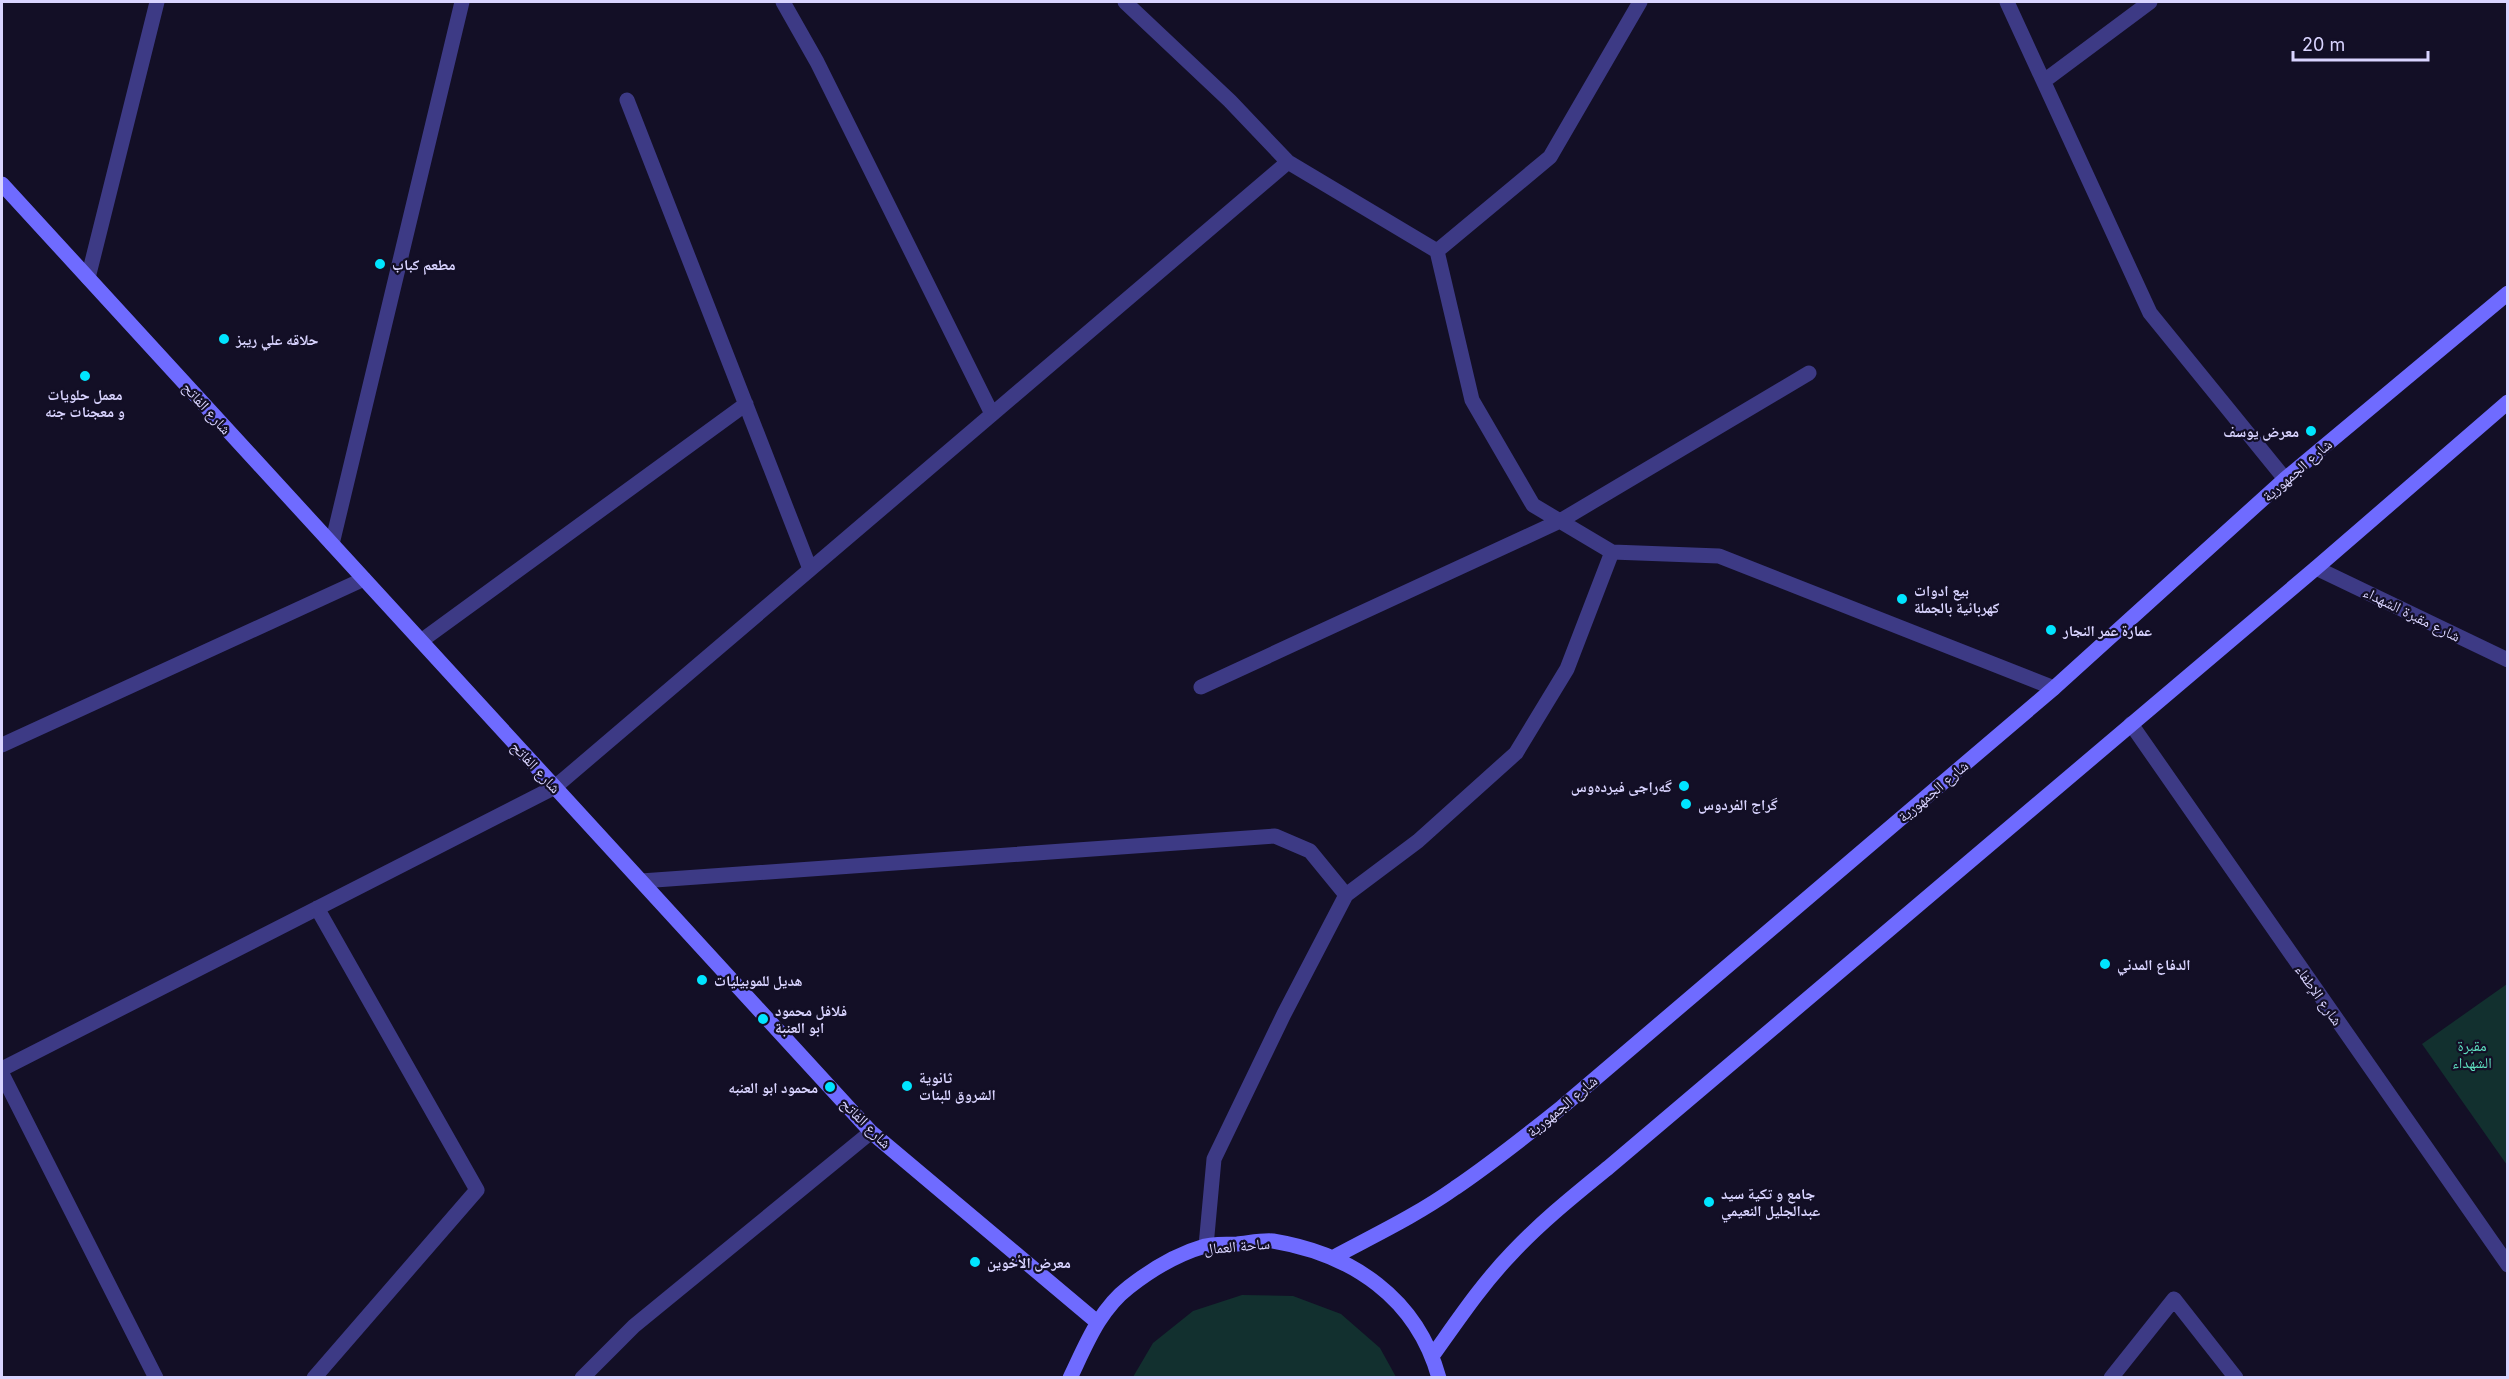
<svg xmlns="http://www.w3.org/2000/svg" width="2509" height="1379" viewBox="0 0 2509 1379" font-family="Inter,'Noto Naskh Arabic',sans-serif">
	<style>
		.green { fill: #12302f }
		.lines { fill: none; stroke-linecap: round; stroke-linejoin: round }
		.street { stroke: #3d3a85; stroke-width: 15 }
		.secondary { stroke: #6f6bff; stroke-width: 15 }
		.poi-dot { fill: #00e5ff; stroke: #130f26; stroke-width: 2 }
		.labels { text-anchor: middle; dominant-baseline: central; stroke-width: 4.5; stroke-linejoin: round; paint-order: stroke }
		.poi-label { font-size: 15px; font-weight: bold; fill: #d9d4ff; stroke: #130f26; text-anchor: start }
		.street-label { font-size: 15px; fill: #d9d4ff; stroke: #130f26 }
		.park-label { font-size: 15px; fill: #5fe0c0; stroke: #130f26 }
	</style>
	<rect width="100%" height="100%" fill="#130f26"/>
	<!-- green -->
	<path class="green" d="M2507,984V1165L2422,1044Z
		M1242,1295L1293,1296L1341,1314L1380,1348L1396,1377H1133L1153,1343L1193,1311Z"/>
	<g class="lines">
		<!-- street -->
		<path class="street" d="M783,2L817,62L992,414
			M1125,2L1230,101L1288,162L1437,251
			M1640,2L1550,157L1437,251L1472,400L1533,505L1612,552L1719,556L2054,688
			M2007,2L2150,313L2285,479
			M2044,81L2150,2
			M627,100L810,569
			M88,278L157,2
			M332,544L462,2
			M2316,568L2508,660
			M421,641L746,404
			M1201,687L1560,521L1809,373
			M2131,724L2508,1265
			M2,745L364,579
			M641,881L1275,836L1310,851L1346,895
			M2,1069L555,787L1288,162
			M2,1074L156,1378
			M1206,1246L1214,1159L1284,1014L1346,895L1418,841L1516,753L1567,669L1612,552
			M314,1378L477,1190L317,908
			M582,1378L634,1326L871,1132
			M2111,1378L2174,1299L2236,1378"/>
		<!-- secondary -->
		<path class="secondary" d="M2,184L871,1132L1097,1322
			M1334,1257C1375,1235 1417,1215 1455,1188C1492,1163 1527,1135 1562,1107L2054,688L2285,479L2508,293
			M1433,1355C1458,1320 1482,1284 1512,1253C1542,1221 1576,1194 1609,1167L2316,568L2508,402
			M1070,1378C1086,1345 1099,1310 1129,1287C1152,1269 1177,1254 1205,1246C1215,1244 1227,1244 1237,1244C1248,1243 1262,1240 1273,1241C1352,1254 1417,1298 1439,1378"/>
	</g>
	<!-- markers -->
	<g class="poi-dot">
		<circle cx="380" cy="264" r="6"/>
		<circle cx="224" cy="339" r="6"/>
		<circle cx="85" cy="376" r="6"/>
		<circle cx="2311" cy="431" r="6"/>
		<circle cx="1902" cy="599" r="6"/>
		<circle cx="2051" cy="630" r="6"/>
		<circle cx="1684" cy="786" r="6"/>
		<circle cx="1686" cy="804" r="6"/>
		<circle cx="2105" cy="964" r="6"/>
		<circle cx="702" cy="980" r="6"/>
		<circle cx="763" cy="1019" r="6"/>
		<circle cx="907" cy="1086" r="6"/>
		<circle cx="830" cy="1087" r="6"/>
		<circle cx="1709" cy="1202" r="6"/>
		<circle cx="975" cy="1262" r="6"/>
	</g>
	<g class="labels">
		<!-- poi labels -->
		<g class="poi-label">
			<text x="392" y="264">مطعم كباب</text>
			<text x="236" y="339">حلاقه علي ريبز</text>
			<text x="85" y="394" text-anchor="middle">معمل حلويات<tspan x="85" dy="17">و معجنات جنه</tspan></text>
			<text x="2299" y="431" text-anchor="end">معرض يوسف</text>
			<text x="1914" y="590">بيع ادوات<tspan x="1914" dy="17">كهربائية بالجملة</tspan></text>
			<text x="2063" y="630">عمارة عمر النجار</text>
			<text x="1672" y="786" text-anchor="end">گەراجی فیردەوس</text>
			<text x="1698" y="804">گراج الفردوس</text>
			<text x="2117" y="964">الدفاع المدني</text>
			<text x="714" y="980">هديل للموبيليات</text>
			<text x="775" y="1010">فلافل محمود<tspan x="775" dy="17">ابو العنبة</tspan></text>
			<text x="919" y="1077">ثانوية<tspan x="919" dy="17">الشروق للبنات</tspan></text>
			<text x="818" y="1087" text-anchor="end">محمود ابو العنبه</text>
			<text x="1721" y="1193">جامع و تكية سيد<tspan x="1721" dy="17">عبدالجليل النعيمي</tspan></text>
			<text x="987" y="1262">معرض الأخوين</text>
		</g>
		<!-- street labels -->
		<g class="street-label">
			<text transform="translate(207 408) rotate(48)">شارع الفاتح</text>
			<text transform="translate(2297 470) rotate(-41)">شارع الجمهورية</text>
			<text transform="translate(2412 614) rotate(26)">شارع مقبرة الشهداء</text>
			<text transform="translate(536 767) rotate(47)">شارع الفاتح</text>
			<text transform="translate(1933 791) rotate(-40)">شارع الجمهورية</text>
			<text transform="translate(2319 995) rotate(55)">شارع الإطفاء</text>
			<text transform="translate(1562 1106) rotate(-40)">شارع الجمهورية</text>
			<text transform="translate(866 1123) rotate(45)">شارع الفاتح</text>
			<text transform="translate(1237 1246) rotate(-5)">ساحة العمال</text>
		</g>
		<!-- park labels -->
		<g class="park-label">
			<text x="2472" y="1045">مقبرة<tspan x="2472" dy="17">الشهداء</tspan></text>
		</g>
	</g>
	<!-- border -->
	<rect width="2509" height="1379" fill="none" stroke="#d9d4ff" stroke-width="6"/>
	<!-- scale -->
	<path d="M2293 51v9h135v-9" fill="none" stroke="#d9d4ff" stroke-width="3"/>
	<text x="2302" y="51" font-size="18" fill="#d9d4ff" stroke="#130f26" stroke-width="4.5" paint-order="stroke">20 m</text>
</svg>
